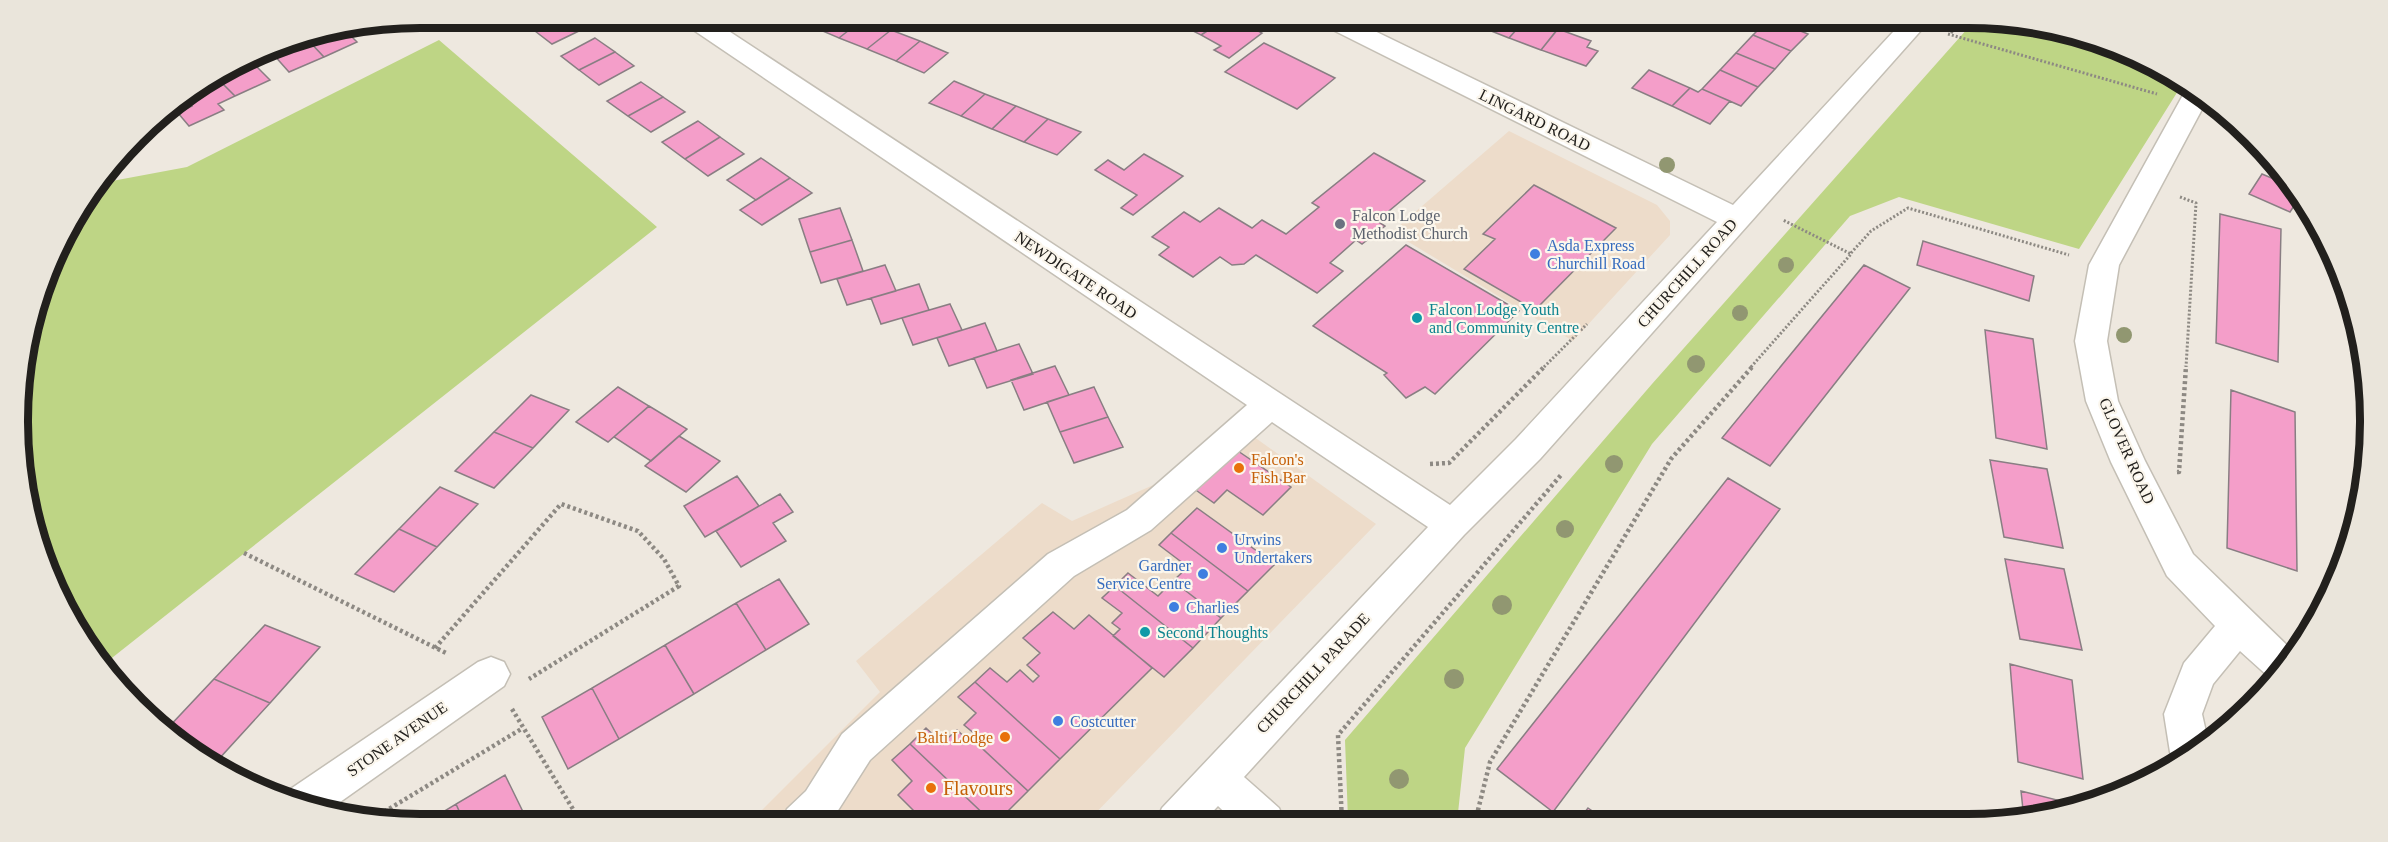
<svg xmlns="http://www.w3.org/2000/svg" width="2388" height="842" viewBox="0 0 2388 842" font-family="'Times New Roman',serif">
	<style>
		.commercial { fill: #eddcca }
		.green { fill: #bed585 }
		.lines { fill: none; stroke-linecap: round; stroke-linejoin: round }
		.stream { fill: #56dae2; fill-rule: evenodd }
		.building { fill: #f49ec9; stroke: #897e83; stroke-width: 1.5 }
		.minor-casing { stroke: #c4bfb5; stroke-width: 3 }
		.path-far1 { stroke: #8d8983; stroke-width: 3; stroke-dasharray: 2 2; stroke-linecap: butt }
		.path { stroke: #8d8983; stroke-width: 4.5; stroke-dasharray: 3 3; stroke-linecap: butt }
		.minor { fill: #fff; fill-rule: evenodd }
		.tree { fill: #919771 }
		.worship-dot { fill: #6b7280; stroke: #fbf6ec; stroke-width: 2 }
		.shop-dot { fill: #3f7fe0; stroke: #fbf6ec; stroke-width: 2 }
		.culture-dot { fill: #0f9aa8; stroke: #fbf6ec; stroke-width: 2 }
		.food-dot { fill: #e8710a; stroke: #fbf6ec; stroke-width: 2 }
		.labels { text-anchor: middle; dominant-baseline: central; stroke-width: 4.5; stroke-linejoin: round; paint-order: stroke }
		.street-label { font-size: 16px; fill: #22201d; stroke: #fbf6ec }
		.worship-label { font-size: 16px; fill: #5b616d; stroke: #fbf6ec; text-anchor: start }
		.shop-label { font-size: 16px; fill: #366cbe; stroke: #fbf6ec; text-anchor: start }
		.culture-label { font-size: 16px; fill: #0d838f; stroke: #fbf6ec; text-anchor: start }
		.food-label { font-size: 16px; fill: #c56008; stroke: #fbf6ec; text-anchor: start }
		.near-food-label { font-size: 20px; fill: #c56008; stroke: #fbf6ec; text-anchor: start }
		.rim { fill: none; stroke: #22201d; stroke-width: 8 }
	</style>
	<rect width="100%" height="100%" fill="#eee8df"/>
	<!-- commercial -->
	<path class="commercial" d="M1509,131L1657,205L1670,221V235L1573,341L1392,232Z
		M1229,419L1376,524L1086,823H749L880,692L856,661L1042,503L1072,521L1160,482Z"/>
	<!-- green -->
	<path class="green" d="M1976,19L2071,32L2145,59L2183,83L2079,249L1899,197L1850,216L1652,444L1465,748L1457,822H1352L1348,819L1345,740L1652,384Z
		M439,40L657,227L103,665L86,645L32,525L19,448L21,369L60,242L96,184L187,167Z"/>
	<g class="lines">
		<!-- stream -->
		<path class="stream" d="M1992,21L2002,23L1996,30L1992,31L1987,28Z"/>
	</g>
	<!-- building -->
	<path class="building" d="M1769,19H1771L1808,34L1791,51L1753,35Z
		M1771,19H1813L1802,31Z
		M1474,20H1525L1509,38L1471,23Z
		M1525,20L1556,31L1541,50L1509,38Z
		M1240,21L1262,33L1229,58L1214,50L1221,46L1201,35L1221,22Z
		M1175,22H1221L1201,35Z
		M815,23H858L839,38L811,26Z
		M858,23H875L891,30L867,49L839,38Z
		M537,25H578L583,29L552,44L531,28Z
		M341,26L357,42L324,57L307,39Z
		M1558,29L1591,41L1587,47L1598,51L1586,66L1541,50Z
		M891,30L920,41L896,61L867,49Z
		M1753,35L1791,51L1775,69L1736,53Z
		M595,38L615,52L579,70L561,56Z
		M307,39L324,57L289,72L273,54Z
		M920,41L948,53L924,73L896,61Z
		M1264,43L1335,78L1297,109L1225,72Z
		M615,52L634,66L599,85L579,70Z
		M1736,53L1775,69L1758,87L1720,70Z
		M253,63L270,80L235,96L218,79Z
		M1649,70L1690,88L1672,106L1632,88Z
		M1720,70L1758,87L1741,106L1702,89Z
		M218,79L235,96L218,104L224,110L189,126L178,113L192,106L186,99Z
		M954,81L985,94L961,116L929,103Z
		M641,82L663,97L628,116L607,101Z
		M1690,88L1698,92L1702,89L1730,101L1710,124L1672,106Z
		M985,94L1016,106L992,129L961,116Z
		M663,97L685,112L651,132L628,116Z
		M1016,106L1048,119L1024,142L992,129Z
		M165,112L163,123L148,125L155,118Z
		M1048,119L1081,132L1057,155L1024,142Z
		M698,121L720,137L685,159L662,142Z
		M720,137L744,154L708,176L685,159Z
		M1374,153L1425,181L1377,221L1385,226L1362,244L1356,240L1330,263L1343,271L1317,293L1256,255L1244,264L1232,265L1220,257L1193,277L1159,255L1169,247L1152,237L1184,212L1200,222L1219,208L1252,228L1262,220L1286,234L1319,207L1312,203Z
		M1144,154L1183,176L1133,215L1121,208L1137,195L1095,170L1108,160L1124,170Z
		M761,158L790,178L756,200L727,180Z
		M2262,174L2293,187L2300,197L2290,212L2249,194Z
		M790,178L812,193L762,225L740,210Z
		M1534,185L1616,228L1535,310L1464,269L1495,239L1483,234Z
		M840,208L852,240L810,252L799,219Z
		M2220,214L2281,229L2278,362L2216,343Z
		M852,240L863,271L821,283L810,252Z
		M1923,241L2034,276L2029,301L1917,265Z
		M1406,245L1519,311L1435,394L1425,387L1406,398L1384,375L1387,373L1313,326Z
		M885,265L896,291L847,305L837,279Z
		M1864,265L1910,288L1770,466L1722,438Z
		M919,284L929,310L881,324L871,298Z
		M950,304L962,330L913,345L902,318Z
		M985,323L997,351L949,366L937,338Z
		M1985,330L2033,339L2047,449L1996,438Z
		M1019,344L1033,374L987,388L974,358Z
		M1055,366L1069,395L1024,410L1011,380Z
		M618,387L649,406L608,442L576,422Z
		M1094,387L1108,417L1060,432L1047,402Z
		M2231,390L2295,412L2297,571L2227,548Z
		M531,395L569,410L533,448L494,432Z
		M649,406L687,429L651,461L614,437Z
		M1108,417L1123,447L1074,463L1060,432Z
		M494,432L533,448L494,488L455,471Z
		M679,436L720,461L686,492L645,466Z
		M1235,449L1291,487L1263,515L1227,490L1214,503L1193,488Z
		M1990,460L2047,469L2063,548L2004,537Z
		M737,476L759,506L705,537L684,506Z
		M1728,478L1780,509L1553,812L1497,769Z
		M440,487L478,504L437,547L399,529Z
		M780,494L793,512L773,523L786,541L741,567L716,531Z
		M1197,508L1275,564L1248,591L1171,533Z
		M399,529L437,547L394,592L355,574Z
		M1171,533L1248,591L1221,618L1173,581L1188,567L1159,545Z
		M2005,559L2064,569L2082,650L2020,639Z
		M1128,573L1158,596L1173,581L1221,618L1193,648L1115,586Z
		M779,579L809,624L766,650L736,603Z
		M1115,586L1193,648L1164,677L1113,636L1120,629L1112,623L1122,613L1102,598Z
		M736,603L766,650L694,694L665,645Z
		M1053,612L1074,629L1089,615L1152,668L1060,759L975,682L990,668L1007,682L1020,670L1033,682L1039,676L1027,665L1040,653L1023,638Z
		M265,625L320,647L270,703L214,679Z
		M665,645L694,694L619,739L592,688Z
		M2010,664L2072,680L2083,779L2018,762Z
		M214,679L270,703L217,761L187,748L166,730Z
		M975,682L1060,759L1028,791L972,739L976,735L964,725L976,713L958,697Z
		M592,688L619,739L568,769L542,717Z
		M926,728L942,743L957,730L970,742L972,739L1028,791L996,823H993L910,744Z
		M910,744L993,823H926L898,795L912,781L892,760Z
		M187,748L217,761L214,764L197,756Z
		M505,775L529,824H465L456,804Z
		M2021,791L2073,804L2024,819Z
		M456,804L465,824H423Z
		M1588,808L1607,821H1578Z"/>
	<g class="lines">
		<!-- minor casing -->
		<g class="minor-casing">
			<path id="minor" d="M1906,18H1932L1540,459L1464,535L1244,777L1279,808L1285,822H1235L1218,806L1203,822H1156L1162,808L1428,527L1272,422L1151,530L1074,576L870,760L830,823H781L787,809L806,791L842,734L1048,554L1127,510L1247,405L692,29L688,24H718L1450,505L1516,439L1717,222L1325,26L1322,21H1354L1733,205Z
				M2188,86L2208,98L2119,265L2107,341L2118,401L2145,461L2193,554L2293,651L2270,678L2240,651L2213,684L2202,714L2208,741L2175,763L2170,752L2164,714L2184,663L2215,626L2167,576L2111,462L2086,401L2075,341L2089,265Z
				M491,657L504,662L510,674L504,686L326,812L317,810L286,796L289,790L478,662Z"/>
		</g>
		<!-- path-far1 -->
		<path class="path-far1" d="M658,24L667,31
			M1951,33L1965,18
			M1948,34L2157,94
			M2180,197L2196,203L2186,367
			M1851,253L1871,231L1908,208L2069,255
			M1544,367L1587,324
			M1751,367L1851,254L1783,220"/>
		<!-- path -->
		<path class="path" d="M1430,464L1449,463L1545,366
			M2177,472H2179L2186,366
			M244,553L448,654
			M435,648L561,504L638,531L664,559L679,586L529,679
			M512,709L582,824
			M374,818L523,728
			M1342,822L1338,735L1561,475
			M1475,822L1490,762L1671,459L1753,366"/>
		<!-- minor -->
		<use href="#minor" class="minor"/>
	</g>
	<!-- trees -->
	<g class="tree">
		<circle cx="1667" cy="165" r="8"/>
		<circle cx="1786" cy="265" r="8"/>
		<circle cx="1740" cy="313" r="8"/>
		<circle cx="2124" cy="335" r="8"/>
		<circle cx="1696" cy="364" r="9"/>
		<circle cx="1614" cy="464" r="9"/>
		<circle cx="1565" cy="529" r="9"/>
		<circle cx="1502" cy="605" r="10"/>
		<circle cx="1454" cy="679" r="10"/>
		<circle cx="1399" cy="779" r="10"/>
	</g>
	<!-- markers -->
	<circle class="worship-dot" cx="1340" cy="224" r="6"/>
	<g class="shop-dot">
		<circle cx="1535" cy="254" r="6"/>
		<circle cx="1222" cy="548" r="6"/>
		<circle cx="1203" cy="574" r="6"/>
		<circle cx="1174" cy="607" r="6"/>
		<circle cx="1058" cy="721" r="6"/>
	</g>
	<g class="culture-dot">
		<circle cx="1417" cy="318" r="6"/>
		<circle cx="1145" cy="632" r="6"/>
	</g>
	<g class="food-dot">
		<circle cx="1239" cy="468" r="6"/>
		<circle cx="1005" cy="737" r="6"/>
		<circle cx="931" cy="788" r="6"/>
	</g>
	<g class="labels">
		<!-- street labels -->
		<g class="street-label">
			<text transform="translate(1535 120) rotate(26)">LINGARD ROAD</text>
			<text transform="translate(1687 273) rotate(-48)">CHURCHILL ROAD</text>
			<text transform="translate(1076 275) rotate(34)">NEWDIGATE ROAD</text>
			<text transform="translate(2127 451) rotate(66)">GLOVER ROAD</text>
			<text transform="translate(1313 673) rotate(-47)">CHURCHILL PARADE</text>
			<text transform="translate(397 739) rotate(-35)">STONE AVENUE</text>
		</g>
		<!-- worship labels -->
		<g class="worship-label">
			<text x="1352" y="215">Falcon Lodge<tspan x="1352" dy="18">Methodist Church</tspan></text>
		</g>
		<!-- shop labels -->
		<g class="shop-label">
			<text x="1547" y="245">Asda Express<tspan x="1547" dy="18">Churchill Road</tspan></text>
			<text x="1234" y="539">Urwins<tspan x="1234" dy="18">Undertakers</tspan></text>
			<text x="1191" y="565" text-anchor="end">Gardner<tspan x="1191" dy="18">Service Centre</tspan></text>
			<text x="1186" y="607">Charlies</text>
			<text x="1070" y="721">Costcutter</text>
		</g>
		<!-- culture labels -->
		<g class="culture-label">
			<text x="1429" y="309">Falcon Lodge Youth<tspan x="1429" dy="18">and Community Centre</tspan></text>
			<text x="1157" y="632">Second Thoughts</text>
		</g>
		<!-- food labels -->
		<g class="food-label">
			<text x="1251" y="459">Falcon's<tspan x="1251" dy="18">Fish Bar</tspan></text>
			<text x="993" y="737" text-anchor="end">Balti Lodge</text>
		</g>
		<!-- near-food labels -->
		<g class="near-food-label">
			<text x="943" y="788">Flavours</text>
		</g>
	</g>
	<!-- crop -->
	<path d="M0 0H2388V842H0ZM420 28H1968A392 392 0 0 1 2360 420V422A392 392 0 0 1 1968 814H420A392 392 0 0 1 28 422V420A392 392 0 0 1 420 28Z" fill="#eae5db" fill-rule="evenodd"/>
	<path class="rim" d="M420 28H1968A392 392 0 0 1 2360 420V422A392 392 0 0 1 1968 814H420A392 392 0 0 1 28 422V420A392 392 0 0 1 420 28Z"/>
</svg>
